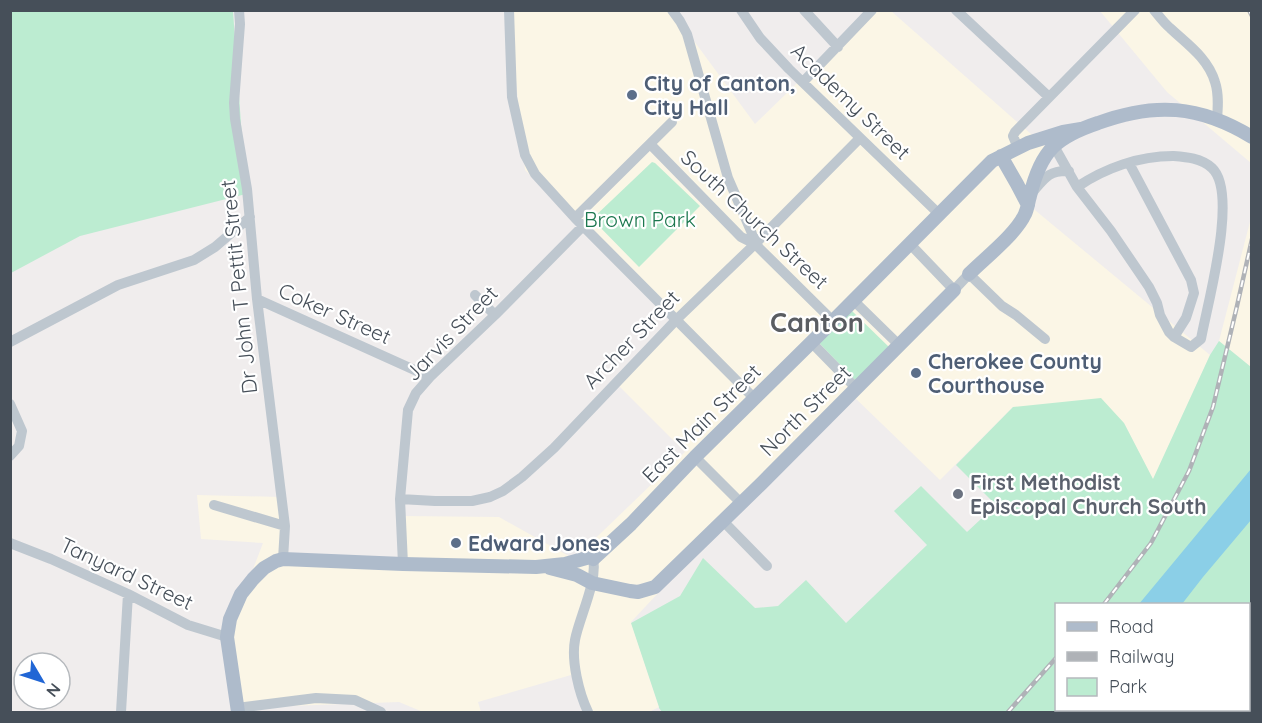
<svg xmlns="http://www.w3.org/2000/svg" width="1262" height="723" viewBox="0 0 1262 723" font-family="Quicksand,sans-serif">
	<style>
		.commercial { fill: #fbf6e6 }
		.green { fill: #bcecd1; fill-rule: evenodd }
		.water { fill: #8bcfe7 }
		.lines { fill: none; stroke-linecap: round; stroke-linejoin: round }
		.minor { stroke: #bec7cf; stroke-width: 10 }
		.major { stroke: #aebbcb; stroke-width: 14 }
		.rail-casing { stroke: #afb2b7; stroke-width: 4.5 }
		.rail { stroke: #fff; stroke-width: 2; stroke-dasharray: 7; stroke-linecap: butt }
		.service-dot { fill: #5c6f8a; stroke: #fff; stroke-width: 2 }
		.worship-dot { fill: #6b7280; stroke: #fff; stroke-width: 2 }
		.labels { text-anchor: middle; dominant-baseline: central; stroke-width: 4.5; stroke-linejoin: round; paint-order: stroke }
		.service-label { font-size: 21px; font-weight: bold; fill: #4e5e75; stroke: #fff; text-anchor: start }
		.street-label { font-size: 21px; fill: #464f59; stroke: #fff }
		.park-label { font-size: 21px; fill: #1b774e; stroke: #fff }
		.worship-label { font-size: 21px; font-weight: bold; fill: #5b616d; stroke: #fff; text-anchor: start }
		.district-label { font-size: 27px; font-weight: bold; fill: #5a5d62; stroke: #fff }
	</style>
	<rect width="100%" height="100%" fill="#f0eded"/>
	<!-- commercial -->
	<path class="commercial" d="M509,11H672L755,124L871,11H891L1048,149L1030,206L1210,355L1153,480L1124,423L1013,407L940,480L852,395L752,493L631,622L659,707L649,712H588L571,675L478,702L481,712H423L399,702L237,708L222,637L243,595L263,543L201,539L197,495L280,497L290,563L402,567L401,516L499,517L574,559L685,452L617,384L678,323L525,170Z
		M1100,11H1251V163L1167,92Z
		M1251,218V367L1219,341Z"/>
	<!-- green -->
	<path class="green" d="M11,11H233L246,194L80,236L11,273Z
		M652,162L655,163L700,206L639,267L592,219Z
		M852,311L890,348L856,381L819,343Z
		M1219,341L1251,367V712H662L659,708V707L631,623L680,596L703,558L755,608L778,606L806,580L846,623L927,545L894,511L921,486L967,532L996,505L956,465L1013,407L1101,398L1124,423L1153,479L1210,355ZM1056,604H1248V710H1056Z"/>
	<!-- water -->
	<path class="water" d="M1251,469V520L1203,577L1182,604H1139Z"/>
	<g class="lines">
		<!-- minor -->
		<path class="minor" d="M239,10L240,24L234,103L235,119L247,189L257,299L285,526L283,559
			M509,10L512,97L525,155L535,174L575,218L755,399
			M672,10L680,21L687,34L728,178L751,231L755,244
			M741,10L760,38L789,69L939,214
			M804,10L838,47
			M956,10L1049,97
			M1154,10C1159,16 1164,23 1170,28C1187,44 1208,58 1215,82C1219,94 1218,107 1217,119
			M803,82L872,10
			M650,144L741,237L755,244L833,321
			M1054,146L1077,187L1111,231L1149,287L1157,303L1160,315L1169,332L1174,337L1191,347L1201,339C1207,305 1239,193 1212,168C1201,158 1186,157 1173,156C1139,156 1105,168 1077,187
			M1018,148L1013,136L1015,132L1135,10
			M1129,163L1191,280L1194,293L1186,318L1174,337
			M1032,193C1044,179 1048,170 1069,171
			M575,218L672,122
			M910,244L954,290L969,274L1002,306L1016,315L1045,339
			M475,295L495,315
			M257,299L430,377
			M853,300L899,345
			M10,342L118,285L194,260L215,247L250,217
			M811,342L856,388
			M10,404L22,431
			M10,456L19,446L22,431
			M695,457L741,503
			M400,499L435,501H472L490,497L503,491L522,477L554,448L677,319L755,244L860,138
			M214,505L285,526
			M723,521L767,566
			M10,543L51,559L128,594L188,625L227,637
			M403,564L400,499L408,410L416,393L430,377L495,315L583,226
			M237,708L316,698L355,700L381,712
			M121,712L128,594
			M588,712C579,693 571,661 575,640C579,618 598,581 593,559"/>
		<!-- major -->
		<path class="major" d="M1001,156L1017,184L1028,205
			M969,274C985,258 1016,234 1025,214C1028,208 1028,202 1030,196C1034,179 1041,159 1053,147C1064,136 1083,128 1098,123C1155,102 1199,105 1252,137
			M550,568L577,575L592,583L630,591L638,592L655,587L762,483L954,290
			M238,712L227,637L230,619L241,594L253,579L264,568L276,561L283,559L403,564L536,567L565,564L590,557L593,559L631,524L695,457L833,321L992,161L1028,143L1063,132L1081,129"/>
		<!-- rail casing -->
		<g class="rail-casing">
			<path id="rail" d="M1249,10L1252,16
				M1104,604L1151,543L1189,471L1213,407L1237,306L1252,239
				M1008,712L1056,658"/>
		</g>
		<!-- rail -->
		<use href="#rail" class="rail"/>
	</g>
	<!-- markers -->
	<g class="service-dot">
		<circle cx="632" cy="95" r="6"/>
		<circle cx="916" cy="373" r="6"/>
		<circle cx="456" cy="543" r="6"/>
	</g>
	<circle class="worship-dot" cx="958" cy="494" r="6"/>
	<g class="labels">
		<!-- service labels -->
		<g class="service-label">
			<text x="644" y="83">City of Canton,<tspan x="644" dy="24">City Hall</tspan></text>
			<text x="928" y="361">Cherokee County<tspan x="928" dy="24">Courthouse</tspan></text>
			<text x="468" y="543">Edward Jones</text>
		</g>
		<!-- street labels -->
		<g class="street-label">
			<text transform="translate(851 101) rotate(44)">Academy Street</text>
			<text transform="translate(755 219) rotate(43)">South Church Street</text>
			<text transform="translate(238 287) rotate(-96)">Dr John T Pettit Street</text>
			<text transform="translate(335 313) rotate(24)">Coker Street</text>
			<text transform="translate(451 333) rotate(-46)">Jarvis Street</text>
			<text transform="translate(631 339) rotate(-46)">Archer Street</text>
			<text transform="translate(805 410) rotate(-45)">North Street</text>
			<text transform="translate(701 423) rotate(-45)">East Main Street</text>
			<text transform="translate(127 573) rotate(25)">Tanyard Street</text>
		</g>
		<!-- park labels -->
		<g class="park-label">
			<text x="640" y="219">Brown Park</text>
		</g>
		<!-- worship labels -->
		<g class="worship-label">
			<text x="970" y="482">First Methodist<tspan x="970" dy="24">Episcopal Church South</tspan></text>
		</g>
		<!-- district labels -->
		<g class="district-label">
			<text x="817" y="322">Canton</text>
		</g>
	</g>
	<!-- border -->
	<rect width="1262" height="723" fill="none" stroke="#464f59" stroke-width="24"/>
	<!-- legend -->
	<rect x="1055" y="603" width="195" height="108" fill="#ffffff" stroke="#b5b9bd" stroke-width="1.5"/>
	<rect x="1067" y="622" width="30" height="9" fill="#aebbcb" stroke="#b5b9bd" stroke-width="1.5"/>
	<text x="1109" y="633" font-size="18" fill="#464f59">Road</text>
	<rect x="1067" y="652" width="30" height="9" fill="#afb2b7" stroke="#b5b9bd" stroke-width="1.5"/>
	<text x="1109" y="663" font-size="18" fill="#464f59">Railway</text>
	<rect x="1067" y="678" width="30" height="18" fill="#bcecd1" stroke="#b5b9bd" stroke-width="1.5"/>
	<text x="1109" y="693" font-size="18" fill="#464f59">Park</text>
	<!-- north arrow -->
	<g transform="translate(42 681) rotate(129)"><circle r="28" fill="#ffffff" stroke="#b5b9bd" stroke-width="1.5"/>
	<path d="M0-4.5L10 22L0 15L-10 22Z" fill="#2166d5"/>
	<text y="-9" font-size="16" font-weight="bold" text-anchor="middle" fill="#464f59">N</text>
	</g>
</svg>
